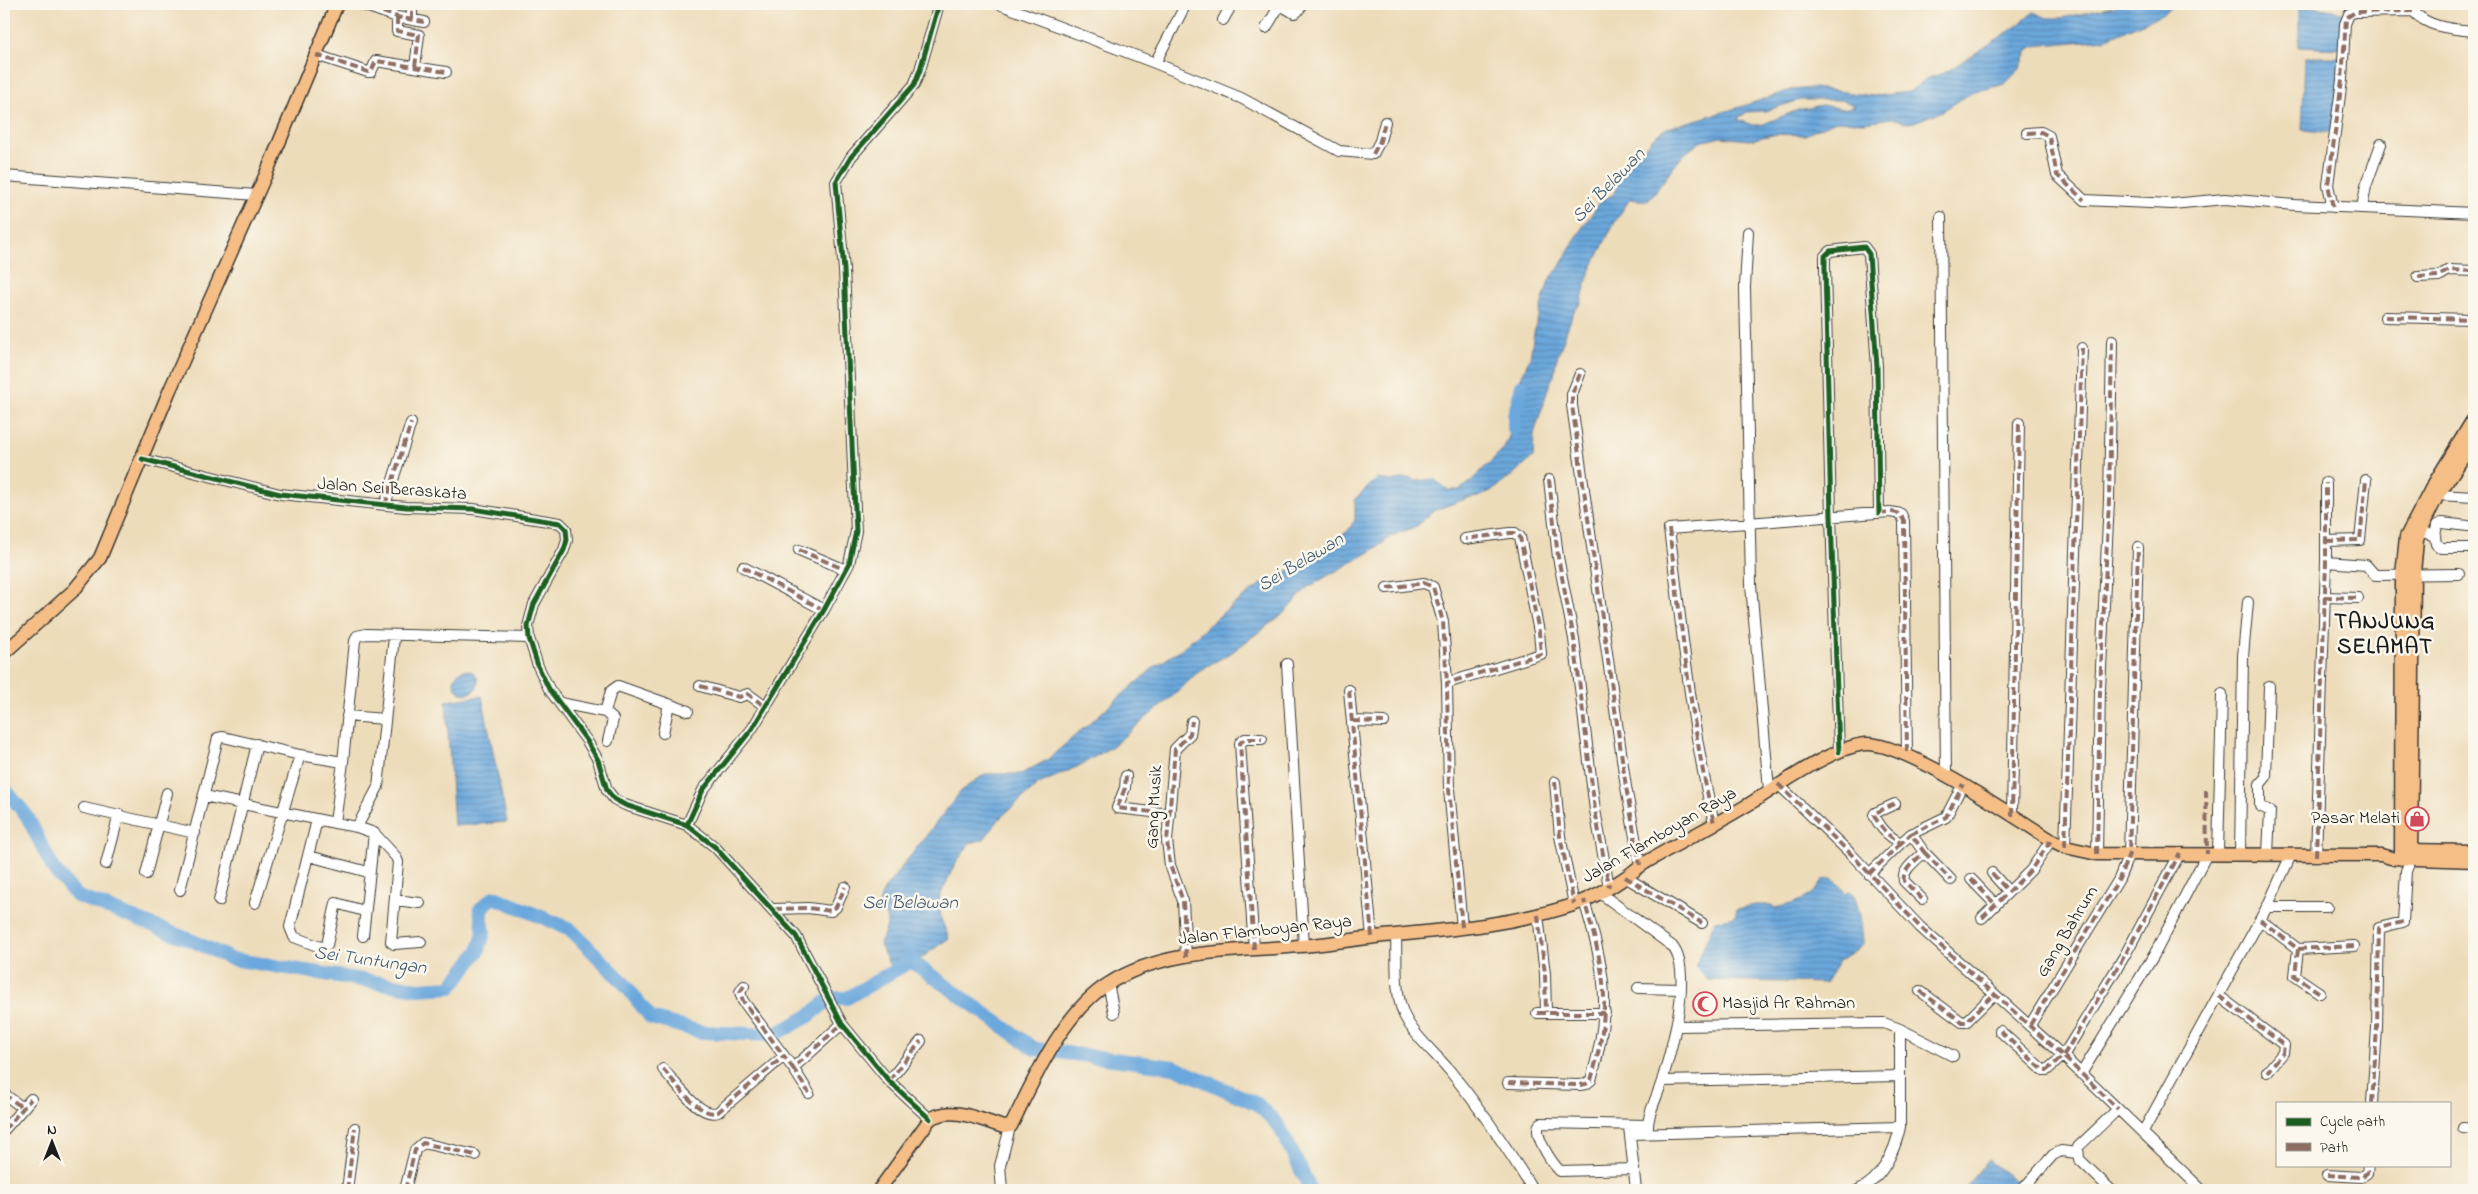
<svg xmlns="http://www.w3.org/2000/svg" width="2478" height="1194" viewBox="0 0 2478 1194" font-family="'Indie Flower',sans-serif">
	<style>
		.water { fill: url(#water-rules); stroke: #44627c; fill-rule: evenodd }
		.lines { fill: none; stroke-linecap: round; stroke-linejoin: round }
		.river { stroke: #6ba7dc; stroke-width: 14 }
		.minor-casing { stroke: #3b3934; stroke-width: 12 }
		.major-casing { stroke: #3b3934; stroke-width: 15 }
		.minor { stroke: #fff; stroke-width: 10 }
		.major { stroke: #f6be87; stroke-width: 12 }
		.quiet { stroke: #8d6e63; stroke-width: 4; stroke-dasharray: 8 4; stroke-linecap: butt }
		.cycleway-casing { stroke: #fbf7ec; stroke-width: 8 }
		.cycleway { stroke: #1b5e20; stroke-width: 5 }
		.labels { text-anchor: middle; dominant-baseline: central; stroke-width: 5; stroke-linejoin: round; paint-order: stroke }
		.street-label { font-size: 18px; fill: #1c1c1c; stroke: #fbf7ec }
		.poi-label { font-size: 18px; fill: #1c1c1c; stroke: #fbf7ec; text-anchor: end }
		.water-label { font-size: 19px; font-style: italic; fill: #405b72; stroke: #fbf7ec }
		.district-label { font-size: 22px; font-weight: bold; letter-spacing: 1px; fill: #1c1c1c; stroke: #fbf7ec }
	</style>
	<defs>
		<pattern id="water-rules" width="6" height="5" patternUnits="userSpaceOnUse" patternTransform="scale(1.25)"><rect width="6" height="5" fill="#6ba7dc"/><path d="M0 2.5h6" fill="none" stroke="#5787b2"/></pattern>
	</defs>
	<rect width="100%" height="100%" fill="#fbf7ec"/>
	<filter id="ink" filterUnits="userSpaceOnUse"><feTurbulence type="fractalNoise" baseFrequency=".02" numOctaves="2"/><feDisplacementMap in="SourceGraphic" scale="10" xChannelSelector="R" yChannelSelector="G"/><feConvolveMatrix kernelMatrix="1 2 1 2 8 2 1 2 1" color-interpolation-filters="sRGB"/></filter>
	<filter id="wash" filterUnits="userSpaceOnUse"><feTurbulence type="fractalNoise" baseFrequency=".0096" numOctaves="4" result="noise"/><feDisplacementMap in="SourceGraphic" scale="20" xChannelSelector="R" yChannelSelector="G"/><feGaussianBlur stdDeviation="1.12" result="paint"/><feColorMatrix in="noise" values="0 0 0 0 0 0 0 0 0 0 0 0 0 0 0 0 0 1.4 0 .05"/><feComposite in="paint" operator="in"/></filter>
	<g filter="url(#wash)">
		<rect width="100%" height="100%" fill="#eddcba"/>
		<!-- water -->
		<path class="water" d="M2125,4H2176L2157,17L2105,39L2034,46L2028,50L2020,69L2005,84L1971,93L1941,112L1914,122L1907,123L1893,118L1864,122L1836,121L1805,135L1777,134L1749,140L1721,137L1700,142L1683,155L1648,201L1630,199L1614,223L1588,276L1581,303L1573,313L1556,361L1554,376L1550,382L1534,434L1533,457L1523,467L1496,488L1479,497L1468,498L1433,511L1417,526L1394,535L1370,552L1308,587L1284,613L1231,653L1200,670L1174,695L1111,747L1079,766L1039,784L1001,817L984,839L970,843L954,866L939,898L941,919L949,938L899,974L889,964L880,945C881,938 886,932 887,925C888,908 871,911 886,887L962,790L985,774H1021L1047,760L1152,669L1181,649L1225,611L1260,585L1299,565L1330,541L1347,532L1355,520V499L1377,479L1391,481L1408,478L1417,481L1434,479L1448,490H1459L1468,484L1504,448L1512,429L1513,415L1518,407L1517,386L1530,358L1535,327L1549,280L1559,268L1580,231L1601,201L1614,194L1623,167L1640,153L1655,136L1667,128L1737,108L1793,89L1815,88L1873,96L1909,92L1926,79L1946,72L2014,28L2034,12L2047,18H2062ZM1800,100H1843L1855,106L1843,109L1822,105L1798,110L1761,125H1752L1737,119L1747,112L1765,111Z
			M2299,4L2343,12L2341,49L2299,47Z
			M2305,57H2341L2334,133L2302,130Z
			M454 682a12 12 0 1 1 24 0a12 12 0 1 1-24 0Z
			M482,696L507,822L454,826L446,701Z
			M1832,879L1838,883L1845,893L1850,891C1859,898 1863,933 1863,945L1839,961L1825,983L1708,980L1695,967L1715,921L1735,917L1737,909L1755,905H1772L1774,908C1794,904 1814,899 1823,880Z
			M1988,1160L2018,1183L2012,1190H1963Z"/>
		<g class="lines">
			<!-- river -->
			<path class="river" d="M1514,429V416L1522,386
				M4,788L27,816L54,870L77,896L193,941L231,959L418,989L451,987L479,950L484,932L480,909L494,897L570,929L622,981L651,1018L701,1032L774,1035L809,1016L827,1001L833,998H847L911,961
				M909,948L911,961L1035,1049L1174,1067L1257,1104L1279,1126L1311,1190"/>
		</g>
	</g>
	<g filter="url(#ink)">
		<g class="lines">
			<!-- minor casing -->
			<g class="minor-casing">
				<path id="minor" d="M360,4L397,17L424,22
					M405,4L412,6V20
					M999,4L1155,63L1241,98L1339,151L1373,154L1380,141L1385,122
					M1279,4L1294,13L1297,12L1303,4
					M397,17V31L419,35L415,67
					M1223,20L1232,4
					M1266,28L1280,5
					M316,55L368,72H371L376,61L446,72
					M1155,63L1186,4
					M2027,133L2041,132L2049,136L2057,175L2084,200L2172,204L2225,199L2295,205L2474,213
					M4,176L256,195
					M2333,207L2328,185L2342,80L2345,24L2349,14L2355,12L2413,11C2428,28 2453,29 2474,31
					M2362,208L2366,186L2381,144
					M1941,217L1946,776
					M1748,232L1745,287L1751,585L1769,790
					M2418,277L2439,276L2449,270L2474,271
					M2385,317L2474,319
					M1580,374L1572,394V405L1626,787L1640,865
					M142,459L280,494L406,507L473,509L560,523L566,529L567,540L564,550L534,604L528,626L529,638L538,666L549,689L587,741L598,760L607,790L614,799L625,805L687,825L715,847L796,936L842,1024L889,1081L930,1119
					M1549,480L1558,557L1574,639L1595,810L1609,887
					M2438,495L2474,497
					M385,505L411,423
					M2420,531L2435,536L2437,525L2442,523L2468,526
					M2435,536L2436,544L2441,548H2468
					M2326,541L2360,540L2366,480
					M799,550L846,570
					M2326,562L2366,565L2375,575L2459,574
					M743,567L824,610
					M1387,588L1424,583L1433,587L1443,622L1447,683
					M2324,597L2358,598
					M394,637L378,787L357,827L335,823L343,762L355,641L357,636L366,634L529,638
					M1287,664L1304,946
					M700,686L739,697L748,694L766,707
					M1349,690L1372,937
					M560,703L605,712L611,691L618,686L688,711
					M605,712L613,719L608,741
					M347,716L385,719
					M1353,721L1384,722
					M663,733L669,704
					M1839,752L1831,516L1825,268V256L1830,251L1864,247L1869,254L1877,367L1879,513
					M1126,776L1125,788L1117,808L1170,814
					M1555,782L1560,836L1574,904
					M1778,784L1851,854L1920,927L2063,1056L2118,1109
					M204,796L335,823
					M1895,804L1875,813L1874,815C1881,829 1888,836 1901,843L1911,834
					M84,808L195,833
					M2012,816L2019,423
					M317,820L290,927L294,937L320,947L327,945L336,903L364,911
					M1714,823C1691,726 1682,628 1669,529L1890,512L1901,514L1904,521L1907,756
					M687,825L703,790L752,729L824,610L849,564L856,531L844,270L836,182L851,157L914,85L920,70L939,4
					M357,827L374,833L363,936
					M374,833L396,857L398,862L391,942L394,944L421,942
					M2065,847L2082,348
					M1924,852L1951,880
					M2218,853L2222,694
					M2097,854L2100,689L2109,500L2112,341
					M2240,854L2243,656L2248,602
					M2268,854L2270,811L2260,806V784L2266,777L2269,686
					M309,856L368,872
					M2316,856L2326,562V483
					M106,864L119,814
					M1992,873L2008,891
					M146,874L167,793
					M1869,874L1901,843
					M1625,877L1702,923
					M1971,879L1995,904
					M180,890L218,738L223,737L300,755L343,762
					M1600,893L1672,946C1694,971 1671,1051 1662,1081C1657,1098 1646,1116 1648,1133
					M1922,899L1904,881C1901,870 1917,860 1924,852L1911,834L1946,817L1963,784
					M395,900L420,903
					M219,901L257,744
					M255,903L300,755
					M2267,907H2327
					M774,909L808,908L831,911L836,907L845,887
					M1538,915L1545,974L1546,1012
					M1982,918L2031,870L2051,840
					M2260,920L2298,949L2295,976L2320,993
					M1462,927L1449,789L1447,683L1541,654L1539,632L1520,537L1515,533H1510L1465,539
					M1396,935C1397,960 1394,992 1404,1015C1414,1036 1435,1053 1450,1071C1480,1108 1508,1149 1533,1190
					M1254,949L1240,743L1245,739H1262
					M2298,949L2354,946
					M1186,957L1183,901L1170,865L1167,841L1175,749L1190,734L1192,721
					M1108,983L1114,1013
					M744,986L740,992L743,1001L784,1056
					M1638,988L1680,989
					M1920,991L1962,1022H1966L1994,994
					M2219,996L2284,1045L2283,1053L2267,1072
					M1537,1013H1605
					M2030,1025L2119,879L2129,854L2138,547
					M1676,1026L1884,1023L1900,1029V1127C1895,1151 1882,1180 1858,1190
					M1900,1029L1953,1056
					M2000,1031L2043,1070H2047L2063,1056L2125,955L2180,853
					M793,1068L809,1093
					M663,1069C675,1082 700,1119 718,1112L784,1056L793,1068L842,1024
					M2081,1074L2154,955L2207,854
					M889,1081L921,1041
					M1662,1081L1899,1076
					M1508,1083L1580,1085L1586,1084L1591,1080C1613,1005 1605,973 1584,900
					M4,1094L23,1108
					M2372,1103L2377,1028L2379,928L2403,922L2406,871L2411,859
					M1629,1127L1636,1190
					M2463,1128L2474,1129
					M4,1130L31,1099
					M2143,1132L2267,907L2291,855
					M1630,1134L1900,1127
					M1634,1169L1560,1171C1552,1163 1530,1131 1541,1123L1647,1125
					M2327,1175L2361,1177L2367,1173L2368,1165
					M347,1190L355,1128
					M405,1190L415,1150L423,1143L475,1155
					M1002,1190L1000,1166L1010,1127
					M2022,1190L2053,1155L2061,1151L2077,1153
					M2111,1190L2079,1159L2078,1147L2118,1109L2202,1190"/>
			</g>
			<!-- major casing -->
			<g class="major-casing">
				<path id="major" d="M4,653L74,590L100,558L169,392L266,174L337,4
					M2405,850L2474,851
					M2401,859L2402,574L2406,537L2432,487L2474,418
					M2411,859L2414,573L2417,540L2420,531L2438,495L2474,441
					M879,1190L930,1119C953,1105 980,1120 1004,1127L1011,1126C1034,1079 1063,1012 1108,984C1164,948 1236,952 1300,946C1328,944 1356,939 1384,936C1447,930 1512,925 1573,905C1592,898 1609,889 1626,877C1632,873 1638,867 1645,863C1681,841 1719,823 1754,801C1781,784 1835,746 1866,744C1904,742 2015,817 2051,840L2065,847L2097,854L2381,855L2391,858L2474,861"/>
			</g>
			<!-- minor -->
			<use href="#minor" class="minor"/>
			<!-- major -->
			<use href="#major" class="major"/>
			<!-- quiet -->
			<path class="quiet" d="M360,4L397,17L424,22
				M405,4L412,6V20
				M397,17V31L419,35L415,67
				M316,55L368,72H371L376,61L446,72
				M2027,133L2041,132L2049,136L2057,175L2084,200
				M1373,154L1380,141L1385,122
				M2333,207L2328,185L2342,80L2346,18L2355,12L2413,11
				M2418,277L2439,276L2449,270L2474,271
				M2385,317L2474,319
				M1580,374L1572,394V405L1626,787L1640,865
				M1549,480L1558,557L1574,639L1595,810L1609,887
				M385,505L411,423
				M1879,513C1890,512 1899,509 1904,521L1907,756
				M1669,529C1682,628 1691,726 1714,823
				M2326,541L2360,540L2366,480
				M799,550L846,570
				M743,567L824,610
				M1387,588L1424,583L1433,587L1443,622L1447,683
				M2324,597L2358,598
				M700,686L739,697L748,694L766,707
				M1349,690L1372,937
				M1353,721L1384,722
				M1126,776L1125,788L1117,808L1170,814
				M1555,782L1560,836L1574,904
				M1778,784L1851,854L1920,927L2063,1056L2118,1109
				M2206,790L2207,854
				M1895,804L1875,813L1874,815C1881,829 1888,836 1901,843L1911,834
				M2012,816L2019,423
				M2065,847L2082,348
				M1924,852L1951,880
				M2097,854L2100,689L2109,500L2112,341
				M2316,856L2326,562V483
				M1992,873L2008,891
				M1869,874L1901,843
				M1625,877L1702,923
				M1971,879L1995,904
				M1922,899L1904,881C1901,870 1917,860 1924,852L1911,834L1946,817L1963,784
				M774,909L808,908L831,911L836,907L845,887
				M1538,915L1545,974L1546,1012
				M1982,918L2031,870L2051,840
				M2260,920L2298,949L2295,976L2320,993
				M1462,927L1449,789L1447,683L1541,654L1539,632L1520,537L1515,533H1510L1465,539
				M1254,949L1240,743L1245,739H1262
				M2298,949L2354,946
				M1186,957L1183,901L1170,865L1167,841L1175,749L1190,734L1192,721
				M744,986L740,992L743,1001L784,1056
				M1920,991L1962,1022H1966L1994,994
				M2219,996L2284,1045L2283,1053L2267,1072
				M1537,1013H1605
				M2030,1025L2119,879L2129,854L2138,547
				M2000,1031L2043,1070H2047L2063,1056L2125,955L2180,853
				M793,1068L809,1093
				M663,1069C675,1082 700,1119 718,1112L784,1056L793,1068L842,1024
				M889,1081L921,1041
				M1508,1083L1580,1085L1586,1084L1591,1080C1613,1005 1605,973 1584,900
				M4,1094L23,1108
				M2372,1103L2377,1028L2379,928L2403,922
				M4,1130L31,1099
				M2327,1175L2361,1177L2367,1173L2368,1165
				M347,1190L355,1128
				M405,1190L415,1150L423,1143L475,1155"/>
			<!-- cycleway casing -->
			<g class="cycleway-casing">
				<path id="cycleway" d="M142,459L280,494L406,507L473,509L560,523L566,529L567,540L564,550L534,604L528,626L529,638L538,666L549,689L587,741L598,760L607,790L614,799L625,805L687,825L715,847L796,936L842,1024L889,1081L930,1119
					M1839,752L1831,516L1825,268V256L1830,251L1864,247L1869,254L1877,367L1879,513
					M687,825L703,790L752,729L824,610L849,564L856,531L844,270L836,182L851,157L914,85L920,70L939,4"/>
			</g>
			<!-- cycleway -->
			<use href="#cycleway" class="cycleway"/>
		</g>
	</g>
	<!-- icons -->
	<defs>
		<g id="shop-ring" transform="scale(1.25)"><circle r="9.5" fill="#fbf7ec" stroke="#d1495b" stroke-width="1.5"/><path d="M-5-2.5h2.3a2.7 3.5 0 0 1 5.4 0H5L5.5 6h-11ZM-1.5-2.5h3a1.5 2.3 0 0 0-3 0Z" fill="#d1495b"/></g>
		<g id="mosque-ring" transform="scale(1.25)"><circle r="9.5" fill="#fbf7ec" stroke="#d1495b" stroke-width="1.5"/><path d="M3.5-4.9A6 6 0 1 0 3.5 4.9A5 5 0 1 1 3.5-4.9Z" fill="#d1495b"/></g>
	</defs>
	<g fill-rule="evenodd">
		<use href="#shop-ring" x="2417" y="819"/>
		<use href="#mosque-ring" x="1705" y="1004"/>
	</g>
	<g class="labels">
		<!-- street labels -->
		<g class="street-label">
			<text transform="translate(392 490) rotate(4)">Jalan Sei Beraskata</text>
			<text transform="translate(1155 807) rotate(-87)">Gang Musik</text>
			<text transform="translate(1660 836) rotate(-30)">Jalan Flamboyan Raya</text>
			<text transform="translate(1265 931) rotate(-6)">Jalan Flamboyan Raya</text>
			<text transform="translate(2068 932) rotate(-59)">Gang Bahrum</text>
		</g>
		<!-- poi labels -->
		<g class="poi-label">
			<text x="2400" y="819">Pasar Melati</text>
			<text x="1722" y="1004" text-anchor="start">Masjid Ar Rahman</text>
		</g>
		<!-- water labels -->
		<g class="water-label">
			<text transform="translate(1609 186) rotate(-46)">Sei Belawan</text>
			<text transform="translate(1301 563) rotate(-31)">Sei Belawan</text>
			<text x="910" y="903">Sei Belawan</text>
			<text transform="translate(370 961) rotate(8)">Sei Tuntungan</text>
		</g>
		<!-- district labels -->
		<g class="district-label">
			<text x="2385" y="623">TANJUNG<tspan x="2385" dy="25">SELAMAT</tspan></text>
		</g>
	</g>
	<!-- margin -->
	<rect width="2478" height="1194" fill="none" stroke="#fbf7ec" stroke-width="20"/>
	<!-- legend -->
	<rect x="2276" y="1102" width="175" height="65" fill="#fbf7ec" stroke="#a29f99"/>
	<rect x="2286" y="1118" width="25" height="8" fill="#1b5e20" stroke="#a29f99"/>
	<text x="2320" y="1126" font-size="15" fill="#1c1c1c">Cycle path</text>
	<rect x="2286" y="1143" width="25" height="8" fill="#8d6e63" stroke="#a29f99"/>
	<text x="2320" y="1152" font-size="15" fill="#1c1c1c">Path</text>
	<!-- north arrow -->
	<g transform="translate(52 1142)" stroke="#fbf7ec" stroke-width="4" paint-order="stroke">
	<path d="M0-4L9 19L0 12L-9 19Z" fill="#1c1c1c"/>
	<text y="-8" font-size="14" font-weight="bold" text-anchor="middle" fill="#1c1c1c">N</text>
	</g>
</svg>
